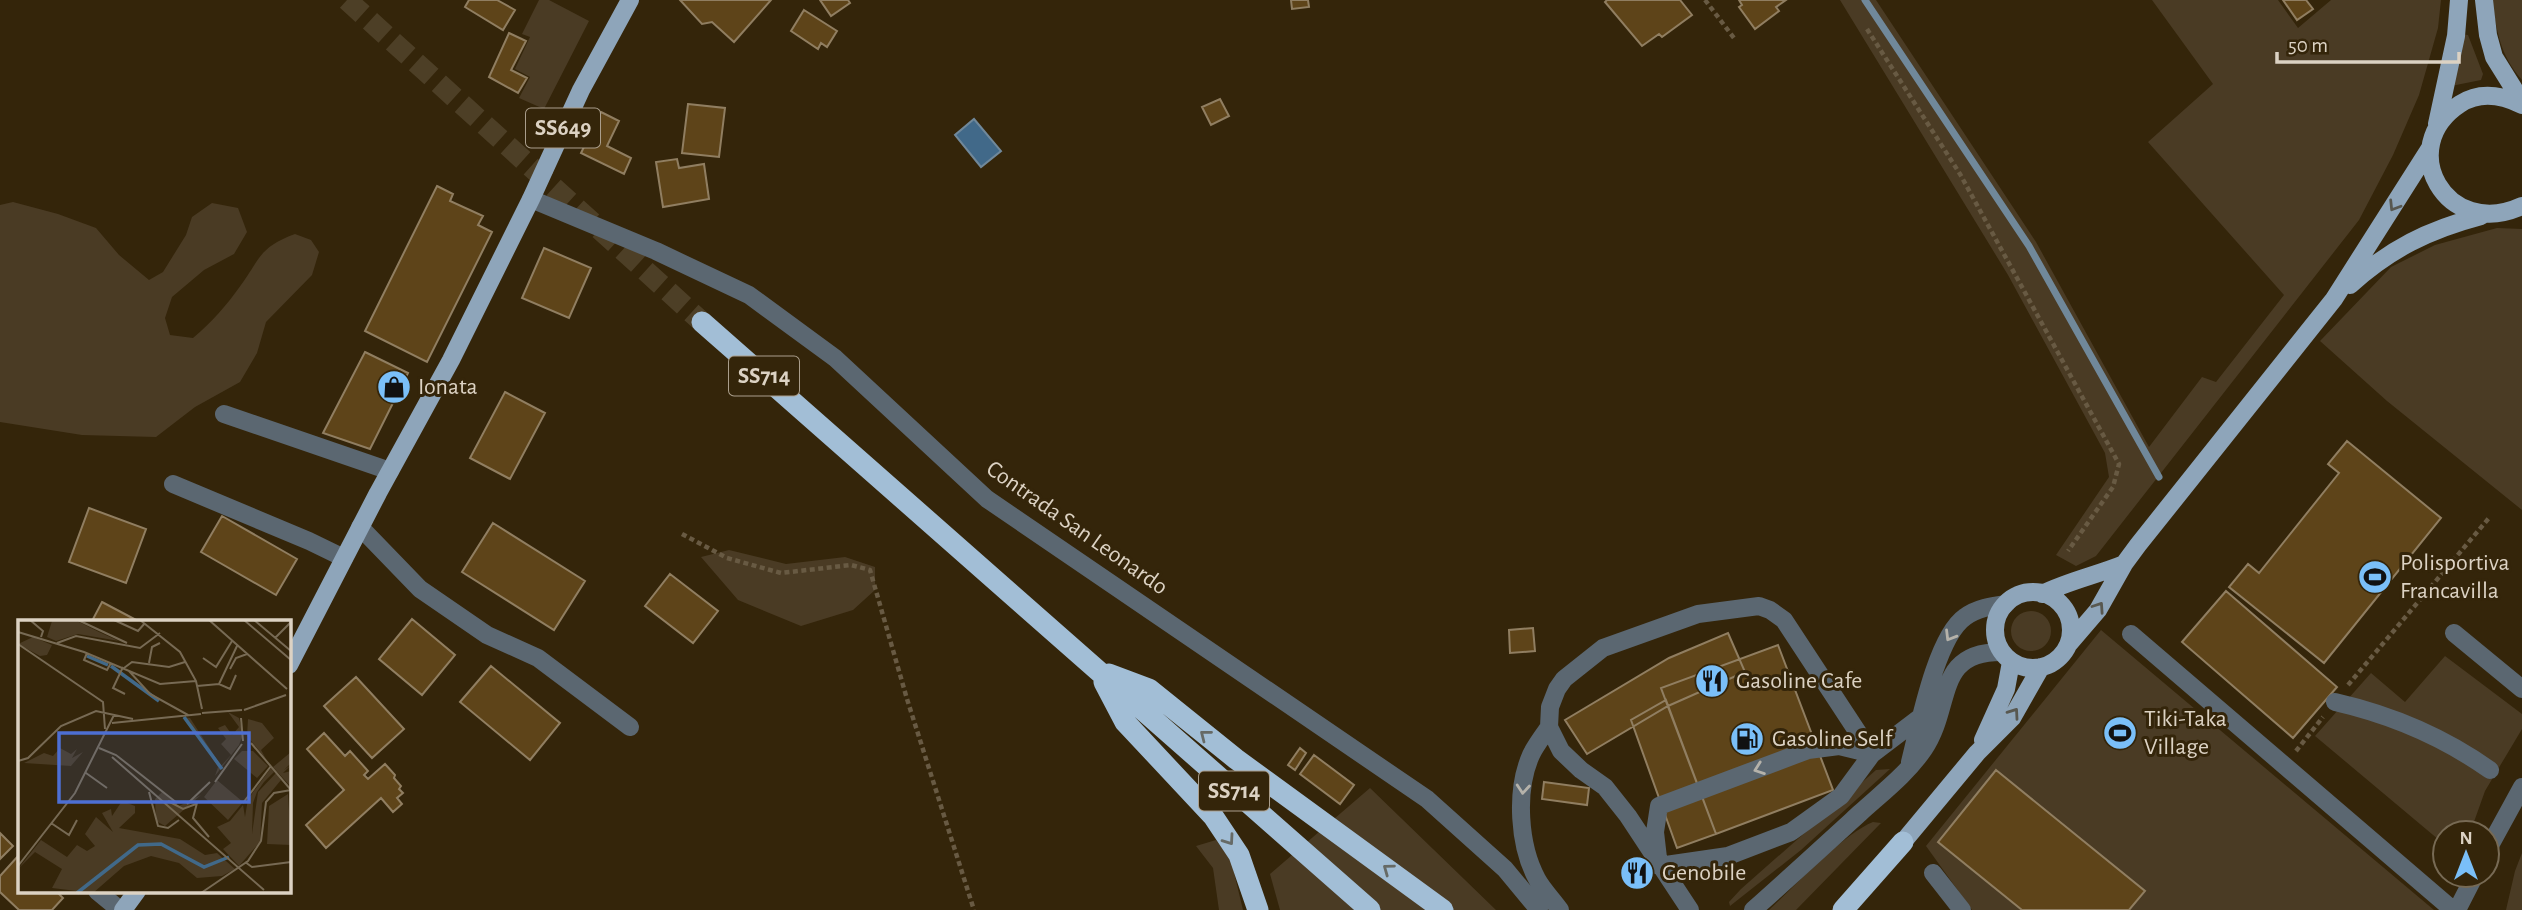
<svg xmlns="http://www.w3.org/2000/svg" width="2522" height="910" viewBox="0 0 2522 910" font-family="'Alegreya Sans',sans-serif">
	<style>
		.green { fill: #4a3b24 }
		.water { fill: #416989; stroke: #70889a; stroke-width: 2 }
		.lines { fill: none; stroke-linecap: round; stroke-linejoin: round }
		.stream { stroke: #70889a; stroke-width: 7 }
		.building { fill: #5e4419; stroke: #907e61; stroke-width: 2 }
		.highway-tunnel { stroke: #4d3f26; stroke-width: 21; stroke-dasharray: 21 10; stroke-linecap: butt }
		.path { stroke: #685a43; stroke-width: 4.5; stroke-dasharray: 5 3.5; stroke-linecap: butt }
		.minor { stroke: #5b6771; stroke-width: 18 }
		.major { stroke: #8ea5ba; stroke-width: 18 }
		.highway { stroke: #a2bed6; stroke-width: 21 }
		.oneway { stroke: #585850 }
		.oneway2 { stroke: #b5b2aa }
		.oneway3 { stroke: #666a66 }
		.labels { text-anchor: middle; dominant-baseline: central; stroke-width: 6; stroke-linejoin: round; paint-order: stroke }
		.shield { fill: #34250a; stroke: #aa9e8c; stroke-width: 2 }
		.shield-label { font-size: 23px; font-weight: bold; fill: #dcd2c3 }
		.poi-label { font-size: 24px; fill: #dcd2c3; stroke: #34250a; text-anchor: start }
		.street-label { font-size: 24px; fill: #dcd2c3; stroke: #34250a }
		.inset-river { fill: none; stroke: #416989; stroke-width: 3.5 }
		.inset-road { fill: none; stroke: #776a54; stroke-width: 2 }
		.view { fill: #4d6fd3; fill-opacity: 0.15; stroke: #4d6fd3; stroke-width: 3.5 }
		.inset-edge { fill: none; stroke: #dcd2c3; stroke-width: 3.5 }
	</style>
	<rect width="100%" height="100%" fill="#34250a"/>
	<!-- green -->
	<path class="green" d="M539,0H549L589,21L544,109L519,98L530,77L515,69L530,37L522,34Z
		M1840,0H1876L2036,242L2149,447L2202,377L2216,382L2284,295L2148,142L2213,84L2152,0H2278L2298,28L2331,0H2441L2438,28L2419,95L2393,155L2359,220L2096,556L2076,566L2056,555L2109,477L2105,453L2008,275Z
		M2492,0H2522V80C2500,55 2497,32 2492,0Z
		M2461,34L2468,35L2483,74L2481,80L2451,86Z
		M13,202L58,214L96,228L119,255L149,280L163,272L186,235L192,217L212,203L238,208L247,232L234,254L204,270L172,297L165,318L170,335L193,338C212,322 227,305 241,285C261,257 260,247 295,234L311,240L319,252L312,275L266,322L257,353L240,382L195,407L156,437L82,435L0,422V205Z
		M2497,228L2522,229V510L2387,401L2320,341L2391,267L2435,245Z
		M729,550L786,564L845,557L875,567V590L853,610L801,626L738,600L701,557Z
		M2011 631a20 20 0 1 1 40 0a20 20 0 1 1-40 0Z
		M2101,630L2434,910H1972L1926,846Z
		M2445,656L2522,714V729L2485,791L2470,833H2445V845L2315,736L2371,673L2405,702Z
		M1890,769L1801,850L1730,906L1729,902L1741,889L1876,770Z
		M1370,788L1496,910H1280L1270,874Z
		M1873,822L1881,823L1796,910H1769C1794,887 1843,834 1873,822Z
		M1216,840L1231,860L1243,910H1219L1213,868L1196,846Z
		M2522,853V910H2506L2515,871Z"/>
	<!-- water -->
	<path class="water" d="M974,119L1001,151L981,167L955,135Z"/>
	<g class="lines">
		<!-- stream -->
		<path class="stream" d="M1865,0L2029,246L2159,477"/>
	</g>
	<!-- building -->
	<path class="building" d="M469,0H497L515,10L503,30L465,7Z
		M680,0H771L734,42L712,22L702,24Z
		M820,0H848L850,3L831,16Z
		M1291,0H1308L1309,7L1292,9Z
		M1607,0H1680L1692,15L1662,37L1659,34L1642,46L1605,2Z
		M1739,0H1786L1776,7L1779,11L1755,29L1739,7L1742,5Z
		M2283,0H2306L2313,9L2297,20Z
		M804,10L837,31L827,47L821,43L818,49L791,31Z
		M509,33L526,41L511,70L527,78L518,93L489,77Z
		M1220,99L1229,116L1211,125L1202,107Z
		M688,104L725,108L719,157L682,153Z
		M601,112L619,121L607,146L631,158L624,174L581,153Z
		M677,159L679,168L704,164L709,199L663,207L656,162Z
		M437,186L453,194L450,201L483,216L478,225L492,232L427,362L365,331Z
		M544,248L591,268L569,318L522,298Z
		M365,352L408,373L370,449L323,433Z
		M505,392L545,413L510,479L470,458Z
		M2347,441L2441,518L2324,663L2229,587L2248,564L2259,573L2339,473L2328,464Z
		M89,508L146,529L126,583L69,562Z
		M222,516L297,559L276,595L201,552Z
		M493,523L585,581L554,630L462,572Z
		M670,574L718,611L693,643L645,606Z
		M2226,591L2337,687L2293,738L2182,642Z
		M102,602L138,621H92Z
		M412,619L455,655L422,695L379,659Z
		M1533,628L1535,651L1510,653L1509,630Z
		M1728,633L1745,672L1668,706L1587,754L1565,720L1669,658Z
		M1778,645L1833,790L1716,834L1661,688Z
		M491,666L560,723L530,760L460,702Z
		M356,677L404,729L372,758L324,706Z
		M1666,700L1716,834L1677,848L1631,720Z
		M324,733L345,756L350,751L368,771L364,775L368,779L385,764L395,775L394,778L401,786L399,789L403,793L397,798L402,804L393,812L381,798L326,848L306,825L344,790L307,749Z
		M1300,748L1306,753L1295,770L1288,765Z
		M1314,755L1354,785L1340,804L1300,774Z
		M1996,770L2145,891L2129,910H2022L1938,842Z
		M1544,782L1589,788L1587,805L1542,799Z
		M0,833L13,846L0,859Z
		M18,856L19,891H56L63,898L52,910H19L0,892V876Z"/>
	<g class="lines">
		<!-- highway-tunnel -->
		<path class="highway-tunnel" d="M347,0L702,322"/>
		<!-- path -->
		<path class="path" d="M1705,0L1734,38
			M1867,29L1960,174L2119,464L2113,487L2068,551
			M682,534L727,558L781,573L851,565L870,570L907,699L974,910
			M2348,685L2489,518
			M2296,751L2323,717"/>
		<!-- minor -->
		<path class="minor" d="M531,199L656,251L749,295L835,358L987,499L1427,799L1505,869L1539,910
			M224,414L390,471
			M173,484L309,541L344,558
			M360,527L420,589L487,635L538,658L630,727
			M2454,633L2522,689
			M2131,634L2453,910
			M2335,702C2392,715 2442,736 2490,770
			M1549,727C1543,736 1535,746 1531,755C1515,791 1519,846 1537,879C1543,890 1553,900 1560,910
			M1910,762C1919,727 1936,637 1965,617C1977,608 1992,606 2006,604
			M2487,851L2522,787
			M1658,858L1655,832L1659,806L1808,750L1839,746L1872,754
			M1659,866L1728,856L1791,832L1841,796L1872,754L1922,716L1945,691
			M1933,873L1962,910
			M97,891L120,910
			M1690,910L1628,816L1605,787L1581,770L1561,751L1549,727L1550,707L1557,689L1564,679L1603,648L1698,614L1759,606L1770,610L1784,620L1872,754
			M1753,910C1789,878 1825,845 1860,813C1882,793 1907,774 1924,749C1953,706 1934,652 2001,652
			M2457,910L2475,875"/>
		<!-- major -->
		<path class="major" d="M2484,0L2488,35L2494,57L2522,102
			M2522,105C2502,95 2480,91 2460,104C2394,147 2446,241 2522,206
			M2437,124L2456,36L2459,0
			M2350,285C2390,249 2428,230 2481,216
			M1995 630a38 38 0 1 1 76 0a38 38 0 1 1-76 0Z
			M2042,594C2068,581 2097,575 2124,564
			M2068,645L2098,610L2124,564L2138,545L2334,299L2430,148
			M289,665L378,493L451,360L531,199L581,90L630,0
			M1983,740L2006,689L2011,662
			M1903,842L1977,753L2012,718L2041,667
			M123,910L137,891"/>
		<!-- highway -->
		<path class="highway" d="M702,322L1370,910
			M1109,674L1149,689L1236,759L1443,910
			M1104,682L1125,722L1213,816L1239,855L1258,910
			M1843,910L1903,842"/>
	</g>
	<!-- one-way arrows -->
	<defs><path id="oneway-chevron" d="M-2-3.5L2.5 0L-2 3.5" fill="none" stroke-width="1.6" stroke-linecap="round" stroke-linejoin="round" transform="scale(1.75)"/></defs>
	<g class="oneway">
		<use href="#oneway-chevron" transform="translate(2394 206) rotate(122)"/>
		<use href="#oneway-chevron" transform="translate(2099 607) rotate(-56)"/>
		<use href="#oneway-chevron" transform="translate(2014 713) rotate(-55)"/>
	</g>
	<g class="oneway2">
		<use href="#oneway-chevron" transform="translate(1950 636) rotate(121)"/>
		<use href="#oneway-chevron" transform="translate(1759 769) rotate(160)"/>
		<use href="#oneway-chevron" transform="translate(1523 789) rotate(95)"/>
	</g>
	<g class="oneway3">
		<use href="#oneway-chevron" transform="translate(1205 735) rotate(-142)"/>
		<use href="#oneway-chevron" transform="translate(1229 840) rotate(55)"/>
		<use href="#oneway-chevron" transform="translate(1388 869) rotate(-144)"/>
	</g>
	<!-- icons -->
	<defs>
		<g id="shop-disc" transform="scale(1.75)"><circle r="9.5" fill="#7abff8" stroke="#34250a"/><path d="M-5-2.5h2.3a2.7 3.5 0 0 1 5.4 0H5L5.5 6h-11ZM-1.5-2.5h3a1.5 2.3 0 0 0-3 0Z" fill="#111"/></g>
		<g id="stadium-disc" transform="scale(1.75)"><circle r="9.5" fill="#7abff8" stroke="#34250a"/><path d="M0-5a6.5 5 0 1 0 0 10a6.5 5 0 1 0 0-10ZM-3.5-1.8h7v3.6h-7Z" fill="#111"/></g>
		<g id="restaurant-disc" transform="scale(1.75)"><circle r="9.5" fill="#7abff8" stroke="#34250a"/><path d="M-5-6h1v4h1v-4h1v4h1v-4h1v5L-1.5 .5V6h-2V.5L-5-1ZM5-6V6H3V1.5H1.5Q1.5-4 5-6Z" fill="#111"/></g>
		<g id="fuel-disc" transform="scale(1.75)"><circle r="9.5" fill="#7abff8" stroke="#34250a"/><path d="M-5.5-6h7V0h2V4h1.3V-2.5L3-4.5l.8-.8L6-3V5H2.5V1h-1V6h-7ZM-4.2-4.7v3.2H.2V-4.7Z" fill="#111"/></g>
	</defs>
	<g fill-rule="evenodd">
		<use href="#shop-disc" x="394" y="387"/>
		<use href="#stadium-disc" x="2375" y="577"/>
		<use href="#restaurant-disc" x="1712" y="681"/>
		<use href="#stadium-disc" x="2120" y="733"/>
		<use href="#fuel-disc" x="1747" y="739"/>
		<use href="#restaurant-disc" x="1637" y="873"/>
	</g>
	<g class="labels">
		<!-- shield labels -->
		<g class="shield">
			<rect x="526" y="108.5" width="74" height="39" rx="5"/>
			<rect x="729" y="356.5" width="70" height="39" rx="5"/>
			<rect x="1199" y="771.5" width="70" height="39" rx="5"/>
		</g>
		<g class="shield-label">
			<text x="563" y="128">SS649</text>
			<text x="764" y="376">SS714</text>
			<text x="1234" y="791">SS714</text>
		</g>
		<!-- poi labels -->
		<g class="poi-label">
			<text x="418" y="387">Ionata</text>
			<text x="2400" y="563">Polisportiva<tspan x="2400" dy="28">Francavilla</tspan></text>
			<text x="1736" y="681">Gasoline Cafe</text>
			<text x="2144" y="719">Tiki-Taka<tspan x="2144" dy="28">Village</tspan></text>
			<text x="1772" y="739">Gasoline Self</text>
			<text x="1662" y="873">Genobile</text>
		</g>
		<!-- street labels -->
		<g class="street-label">
			<text transform="translate(1077 528) rotate(35)">Contrada San Leonardo</text>
		</g>
	</g>
	<!-- overview -->
	<g transform="translate(18 620)">
		<rect width="273" height="273" fill="#34250a"/>
		<path d="M57,0L81,12L101,21L60,14L38,21L29,17L34,1ZM15,17L34,25L29,35L22,36L0,24ZM210,92L221,98L225,115L221,125L197,156L200,147L192,134L165,97L172,98L203,146L213,135L203,124L208,119L200,108L207,105L214,115L221,107ZM230,99L244,103L256,118L243,130L248,139L229,116ZM42,128L53,134L59,129L54,138L65,132L53,146L6,143L26,133L35,136ZM224,131H235L250,146L239,158L216,139ZM273,132V143L266,150L273,145L265,153L273,151V167L255,147ZM253,148L256,152L246,162L239,172L235,183L234,214L240,172L258,153L263,160L244,183L242,222L221,246L205,229L213,223L199,207L212,201L225,185L227,197L230,179ZM199,160L225,182L210,200L186,177ZM144,172L161,186L183,175L147,206L138,201L137,179ZM270,174L273,225L249,224L251,186ZM104,181L117,186V193L101,208L162,219L187,235L199,233L217,249L204,256L179,258L161,243L133,236L106,246L75,273L34,268L44,249L17,232L0,249L23,220L49,237L59,225L69,231L77,226L67,214L78,197L95,212L84,193L93,189L94,196Z" fill="#4a3b24"/>
		<path class="inset-river" d="M69,36L90,45M93,46L141,81M166,97L204,149M59,273L120,225L143,224L186,247L211,237"/>
		<path class="inset-road" d="M12,0L25,11L23,17M60,0L109,23M96,0L120,11L127,3M122,0L162,32L178,61L184,89M191,0L269,69M226,0L273,40M236,0L273,31M0,12L66,32L142,64L178,61M257,18L273,2M39,23L58,16L122,28L142,13M0,24L85,82L87,109M69,33L66,40L89,50L93,43M185,38L198,47L214,21M131,43L134,27L142,23M105,47L95,68L107,74M106,48L114,42L151,47L167,42M212,49L218,38L229,34M111,51L132,74L170,95M201,64L219,26M179,66L201,64L212,69L218,55M226,90L268,75M184,93L224,90M223,98L225,121M94,103L183,94M233,123L273,170M81,128L98,135L159,183M94,137L246,270M0,141L10,138L43,106L78,91L115,99M68,153L89,168M197,162L224,124M131,172L140,206L150,208L161,200M150,181L165,189L178,184M179,183L175,198L191,217M225,183L253,146M169,184L192,162M33,203L51,215L59,200M227,242L234,247L273,242M0,246L57,173L96,95M183,273L230,241L243,221L248,182L256,173L273,170"/>
		<path class="view" d="M41,113H231V182H41Z"/>
		<rect width="273" height="273" class="inset-edge"/>
	</g>
	<!-- north arrow -->
	<g transform="translate(2466 854)"><circle r="33" fill="#34250a" stroke="#776a54" stroke-width="2"/>
	<path d="M0-5L12 26L0 18L-12 26Z" fill="#7abff8"/>
	<text y="-10" font-size="19" font-weight="bold" text-anchor="middle" fill="#dcd2c3">N</text>
	</g>
	<!-- scale -->
	<path d="M2277 52v10h182v-10" fill="none" stroke="#dcd2c3" stroke-width="3.5"/>
	<text x="2288" y="52" font-size="21" fill="#dcd2c3" stroke="#34250a" stroke-width="5" paint-order="stroke">50 m</text>
</svg>
